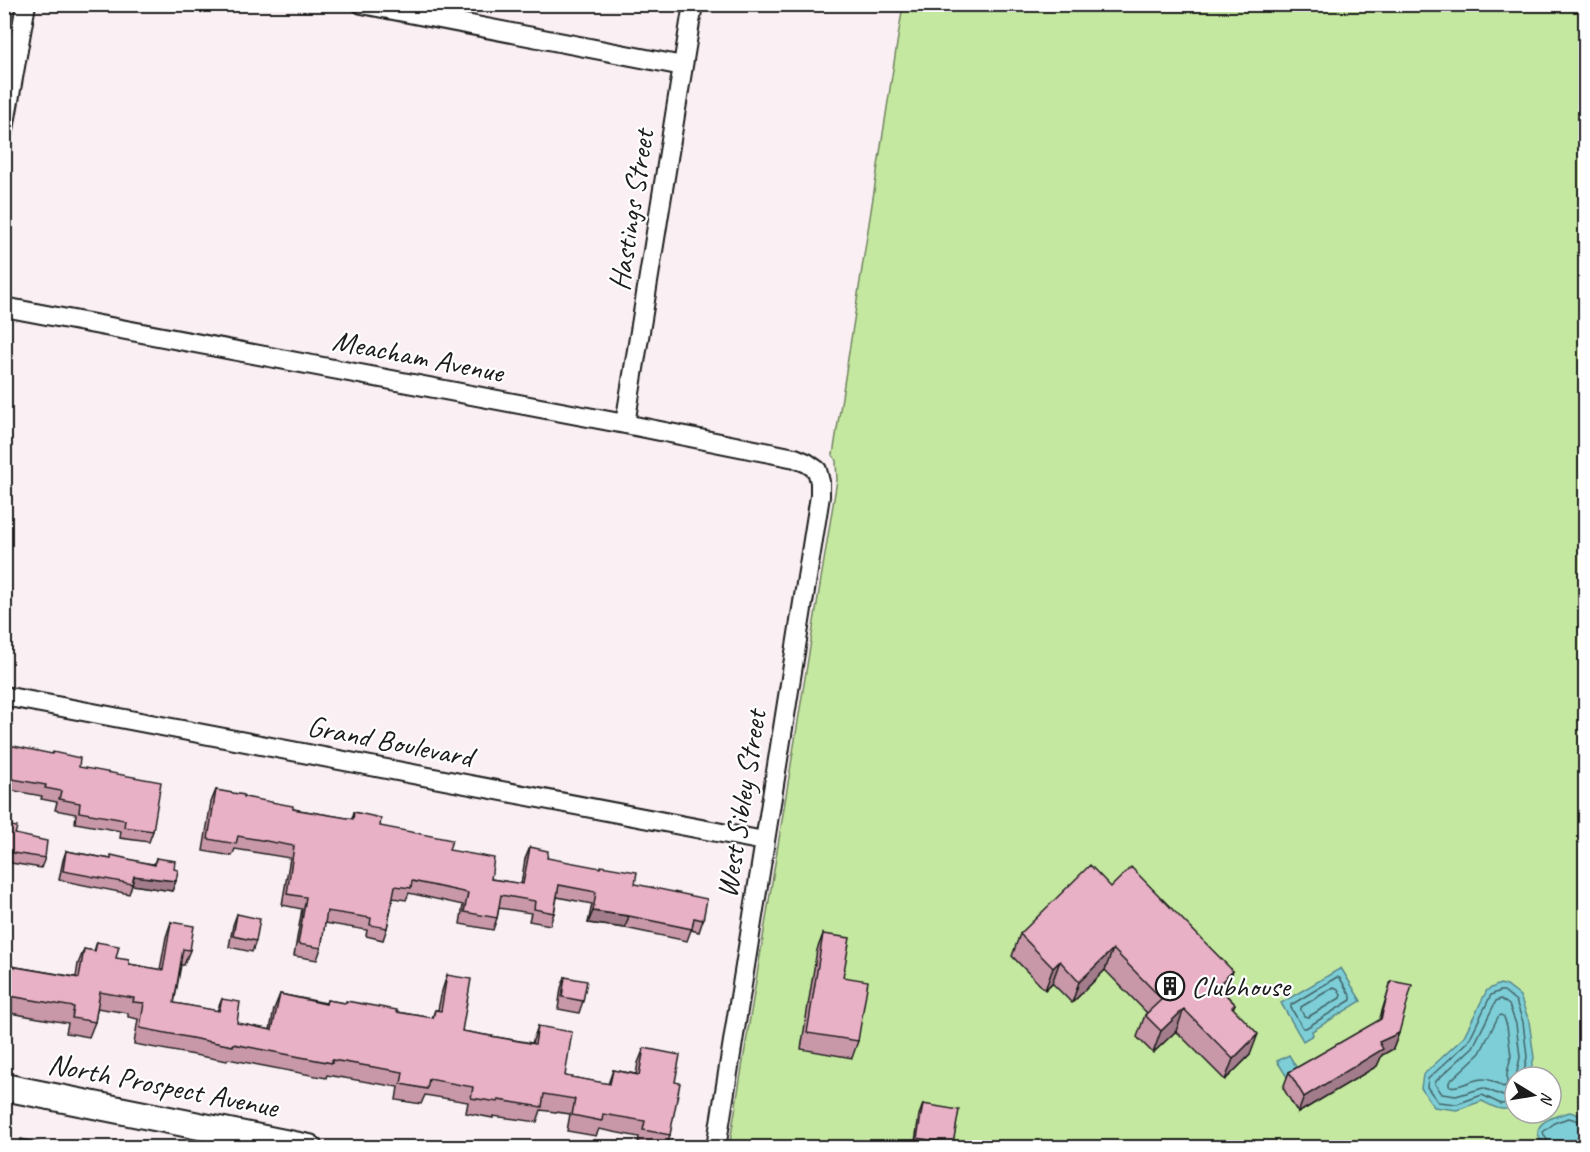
<svg xmlns="http://www.w3.org/2000/svg" width="1590" height="1152" viewBox="0 0 1590 1152" font-family="Caveat,sans-serif">
	<style>
		.green { fill: #c5e8a1; stroke: #70825e; stroke-width: 1.5; fill-rule: evenodd }
		.water { fill: #7dced7; stroke: #56878c; stroke-width: 1.5 }
		.lines { fill: none; stroke-linecap: round; stroke-linejoin: round }
		.shore { stroke: #436367; stroke-width: 1.5 }
		.street-casing { stroke: #1c1c1c; stroke-width: 22 }
		.secondary-casing { stroke: #1c1c1c; stroke-width: 30 }
		.street { stroke: #fff; stroke-width: 18 }
		.secondary { stroke: #fff; stroke-width: 26 }
		.wall { fill: #c898a9; stroke: #1c1c1c; stroke-width: 1.5 }
		.shaded-wall { fill: #a27c8a; stroke: #1c1c1c; stroke-width: 1.5 }
		.building { fill: #e8b1c5; stroke: #1c1c1c; stroke-width: 1.5 }
		.labels { text-anchor: middle; dominant-baseline: central; stroke-width: 4.5; stroke-linejoin: round; paint-order: stroke }
		.street-label { font-size: 30px; fill: #1c1c1c; stroke: #fff }
		.poi-label { font-size: 30px; fill: #1c1c1c; stroke: #fff; text-anchor: start }
	</style>
	<rect width="100%" height="100%" fill="#faeff3"/>
	<filter id="ink" filterUnits="userSpaceOnUse"><feTurbulence type="fractalNoise" baseFrequency=".0167" numOctaves="2"/><feDisplacementMap in="SourceGraphic" scale="12" xChannelSelector="R" yChannelSelector="G"/><feConvolveMatrix kernelMatrix="1 2 1 2 8 2 1 2 1" color-interpolation-filters="sRGB"/></filter>
	<g filter="url(#ink)">
		<!-- green -->
		<path class="green" d="M903,5H1585V1147L729,1148L837,480L836,461L833,455ZM1515,1077H1551V1113H1515Z"/>
		<!-- water -->
		<path class="water" d="M1341,968L1361,1001L1312,1031L1313,1035L1303,1041L1281,1003Z
			M1500,984L1507,986L1520,996L1529,1021L1534,1058L1529,1077H1515V1106C1502,1113 1494,1107 1482,1101L1457,1110L1434,1107L1421,1088L1423,1075L1463,1038L1487,990Z
			M1289,1055L1298,1070L1287,1077L1277,1061Z
			M1570,1112L1585,1117V1147H1546C1525,1125 1550,1117 1570,1112Z"/>
		<g class="lines">
			<!-- shore -->
			<path class="shore" d="M1337,977L1340,978L1351,997V1000L1306,1028H1303L1291,1008V1005Z
				M1334,987L1338,989L1341,995L1340,998L1308,1017L1304,1016L1301,1010V1007Z
				M1501,1015L1504,1017L1507,1026L1511,1056L1507,1073V1085L1503,1087C1497,1083 1491,1079 1484,1079C1472,1078 1461,1089 1449,1086V1082L1480,1053L1498,1017Z
				M1515,1094L1503,1096L1483,1088L1456,1096L1442,1094L1435,1084L1436,1081L1473,1047L1496,1001L1501,999L1509,1005L1516,1024L1520,1057L1516,1077
				M1515,1102L1501,1104L1482,1095L1457,1104L1438,1102L1427,1087L1428,1079L1468,1042L1491,995L1500,991H1504L1516,1001L1523,1022L1527,1057L1523,1077
				M1550,1148C1550,1141 1544,1138 1543,1132L1556,1122L1569,1118L1586,1123"/>
			<!-- street casing -->
			<g class="street-casing">
				<path id="street" d="M362,4L683,66
					M4,129L26,4
					M4,307L625,424L795,458L807,463L817,470L820,482V496L716,1148
					M625,424L693,4
					M4,696L764,841"/>
			</g>
			<!-- secondary casing -->
			<g class="secondary-casing">
				<path id="secondary" d="M4,1087L309,1148"/>
			</g>
			<!-- street -->
			<use href="#street" class="street"/>
			<!-- secondary -->
			<use href="#secondary" class="secondary"/>
		</g>
		<!-- wall -->
		<path class="wall" d="M4,744L79,767L153,831L149,842L120,838L121,831L75,823L76,814L55,810L57,802L41,799L42,796L10,790L8,795L4,794Z
			M216,790L293,809L352,819L354,812L380,826L449,850L491,879L521,884L525,859L530,847L547,858L635,884L703,920L699,932L691,930L687,941L625,928L588,923L592,904L557,897L554,913L550,925L529,921L531,913L499,908L497,918L493,930L460,924L463,905L409,893L406,900L393,898L387,928L383,940L366,936L367,930L325,923L321,948L317,960L294,956L302,909L282,905L290,858L235,849L232,856L203,851L211,802Z
			M5,825L45,858L41,868L5,862Z
			M66,851L110,859L154,864L156,858L174,869L176,881L172,891L132,885L129,894L59,880L63,860Z
			M1111,887L1233,971L1224,993L1235,1004L1233,1009L1250,1055L1225,1080L1176,1031L1153,1053L1137,1037L1145,1015L1147,1013L1105,970L1072,1003L1052,983L1045,990L1012,956L1020,934Z
			M237,914L256,941L252,952L229,947L233,925Z
			M171,922L190,950L184,965H181L174,1003L217,1011L222,999L237,1023L270,1030L274,1009L280,994L326,1003L327,1000L432,1018L435,1010H438L442,991L447,975L462,1031L532,1043L538,1026L565,1076L608,1084L613,1070L636,1074L638,1063L644,1048L675,1082L670,1135L666,1148H651L638,1145L639,1137L599,1129L596,1136L567,1131L570,1114L541,1110L537,1122L493,1116V1118L466,1113L468,1102L425,1095L421,1104L396,1100L398,1087L327,1075L326,1078L228,1059L227,1061L134,1044L138,1019L128,1017V1013L97,1008L95,1022L89,1037L66,1033L68,1023L4,1012V965L76,977L78,964L84,949L94,951L97,942L116,958L129,964L160,970L166,937Z
			M823,934L843,977L858,1041L852,1058L801,1049L817,950Z
			M565,977L583,1001L579,1013L558,1009L561,988Z
			M1391,981L1399,1033L1393,1049L1382,1055L1377,1066L1298,1113L1283,1088L1289,1072L1379,1021L1386,998Z
			M923,1104L953,1144L952,1148H914L919,1115Z"/>
		<!-- shaded-wall -->
		<path class="shaded-wall" d="M134,876L176,881L172,891L132,885Z
			M593,911L629,916L625,928L588,923Z
			M1113,949L1105,970L1072,1003L1079,982Z
			M1060,961L1052,983L1045,990L1053,968Z
			M1233,971L1225,992L1209,1008L1217,986Z
			M1184,1009L1176,1031L1153,1053L1161,1031Z
			M1399,1033L1393,1049L1382,1055L1377,1066L1298,1113L1304,1097L1379,1042Z
			M1258,1034L1250,1055L1225,1080L1233,1059Z"/>
		<!-- building -->
		<path class="building" d="M4,744L52,754L53,752L80,758L79,767L161,782L153,831L124,827L125,820L79,812L80,803L59,799L61,791L45,788L46,785L13,779L12,784L4,782Z
			M216,790L244,795V797L293,806V809L353,819L354,812L381,818L380,826L452,840L449,850L494,858L491,879L523,884L530,847L548,851L547,858L600,868L601,866L637,872L635,884L707,899L703,920L694,918L692,929L629,916L593,911L596,892L559,885L554,913L534,909L535,901L501,895L497,918L464,912L468,893L412,881L411,888L395,886L387,928L370,925L371,918L327,911L321,948L298,944L306,897L287,894L294,846L238,836L236,844L208,839Z
			M4,819H6L5,825L17,827L15,834L47,841L45,858L7,852L4,864Z
			M66,851L111,859V855L155,865L156,858L175,861L174,869L178,870L176,881L134,876L132,884L63,871Z
			M1090,865L1111,887L1131,867L1233,971L1217,986L1235,1004L1232,1007L1258,1034L1233,1059L1184,1009L1161,1031L1145,1015L1162,999L1113,949L1079,982L1060,961L1053,968L1020,934Z
			M237,914L260,919L256,941L233,936Z
			M171,922L194,926L190,950L183,949L174,1003L219,1011L222,999L240,1002L237,1023L272,1030L280,994L326,1004L327,1000L346,1003V1001L397,1010L396,1012L433,1018L435,1010L441,1011L447,975L471,979L462,1031L535,1044L538,1026L572,1032L565,1076L610,1084L613,1070L639,1075L644,1048L680,1055L675,1082L680,1083L670,1135L643,1130L645,1121L603,1114L602,1121L572,1115L575,1099L544,1094L542,1107L498,1100V1102L471,1098L473,1087L429,1079L427,1089L401,1084L403,1072L332,1060V1063L233,1044V1046L140,1028L144,1003L133,1002L134,998L100,992L95,1022L72,1018L74,1007L4,995V965L79,978L84,949L95,951L97,942L119,946L116,958L129,960V964L163,970Z
			M823,934L850,938L843,977L868,981L858,1041L807,1033Z
			M565,977L587,981L583,1001L562,997Z
			M1391,981L1412,985L1399,1033L1379,1042L1383,1049L1304,1097L1289,1072L1381,1019Z
			M923,1104L959,1110L953,1144L917,1138Z
			M21,1139L41,1144L40,1147L43,1148H19Z"/>
	</g>
	<!-- icons -->
	<defs>
		<g id="building-ring" transform="scale(1.5)"><circle r="9.5" fill="#fff" stroke="#1c1c1c" stroke-width="1.5"/><path d="M-4-6H4V6H1V3H-1V6H-4ZM-2.5-4.3h1.7v1.8h-1.7ZM.8-4.3h1.7v1.8H.8ZM-2.5-1h1.7V.8h-1.7ZM.8-1h1.7V.8H.8Z" fill="#1c1c1c"/></g>
	</defs>
	<g fill-rule="evenodd">
		<use href="#building-ring" x="1170" y="986"/>
	</g>
	<g class="labels">
		<!-- street labels -->
		<g class="street-label">
			<text transform="translate(631 210) rotate(-81)">Hastings Street</text>
			<text transform="translate(418 356) rotate(11)">Meacham Avenue</text>
			<text transform="translate(390 741) rotate(11)">Grand Boulevard</text>
			<text transform="translate(741 804) rotate(-81)">West Sibley Street</text>
			<text transform="translate(163 1085) rotate(11)">North Prospect Avenue</text>
		</g>
		<!-- poi labels -->
		<g class="poi-label">
			<text x="1191" y="986">Clubhouse</text>
		</g>
	</g>
	<!-- margin -->
	<rect width="1590" height="1152" fill="none" stroke="#fff" stroke-width="24"/>
	<rect x="12" y="12" width="1566" height="1128" fill="none" stroke="#1c1c1c" stroke-width="2" filter="url(#ink)"/>
	<!-- north arrow -->
	<g transform="translate(1533 1095) rotate(101)"><circle r="28" fill="#ffffff" stroke="#a4a4a4" stroke-width="1.5"/>
	<path d="M0-4.5L10 22L0 15L-10 22Z" fill="#1c1c1c"/>
	<text y="-9" font-size="16" font-weight="bold" text-anchor="middle" fill="#1c1c1c">N</text>
	</g>
</svg>
